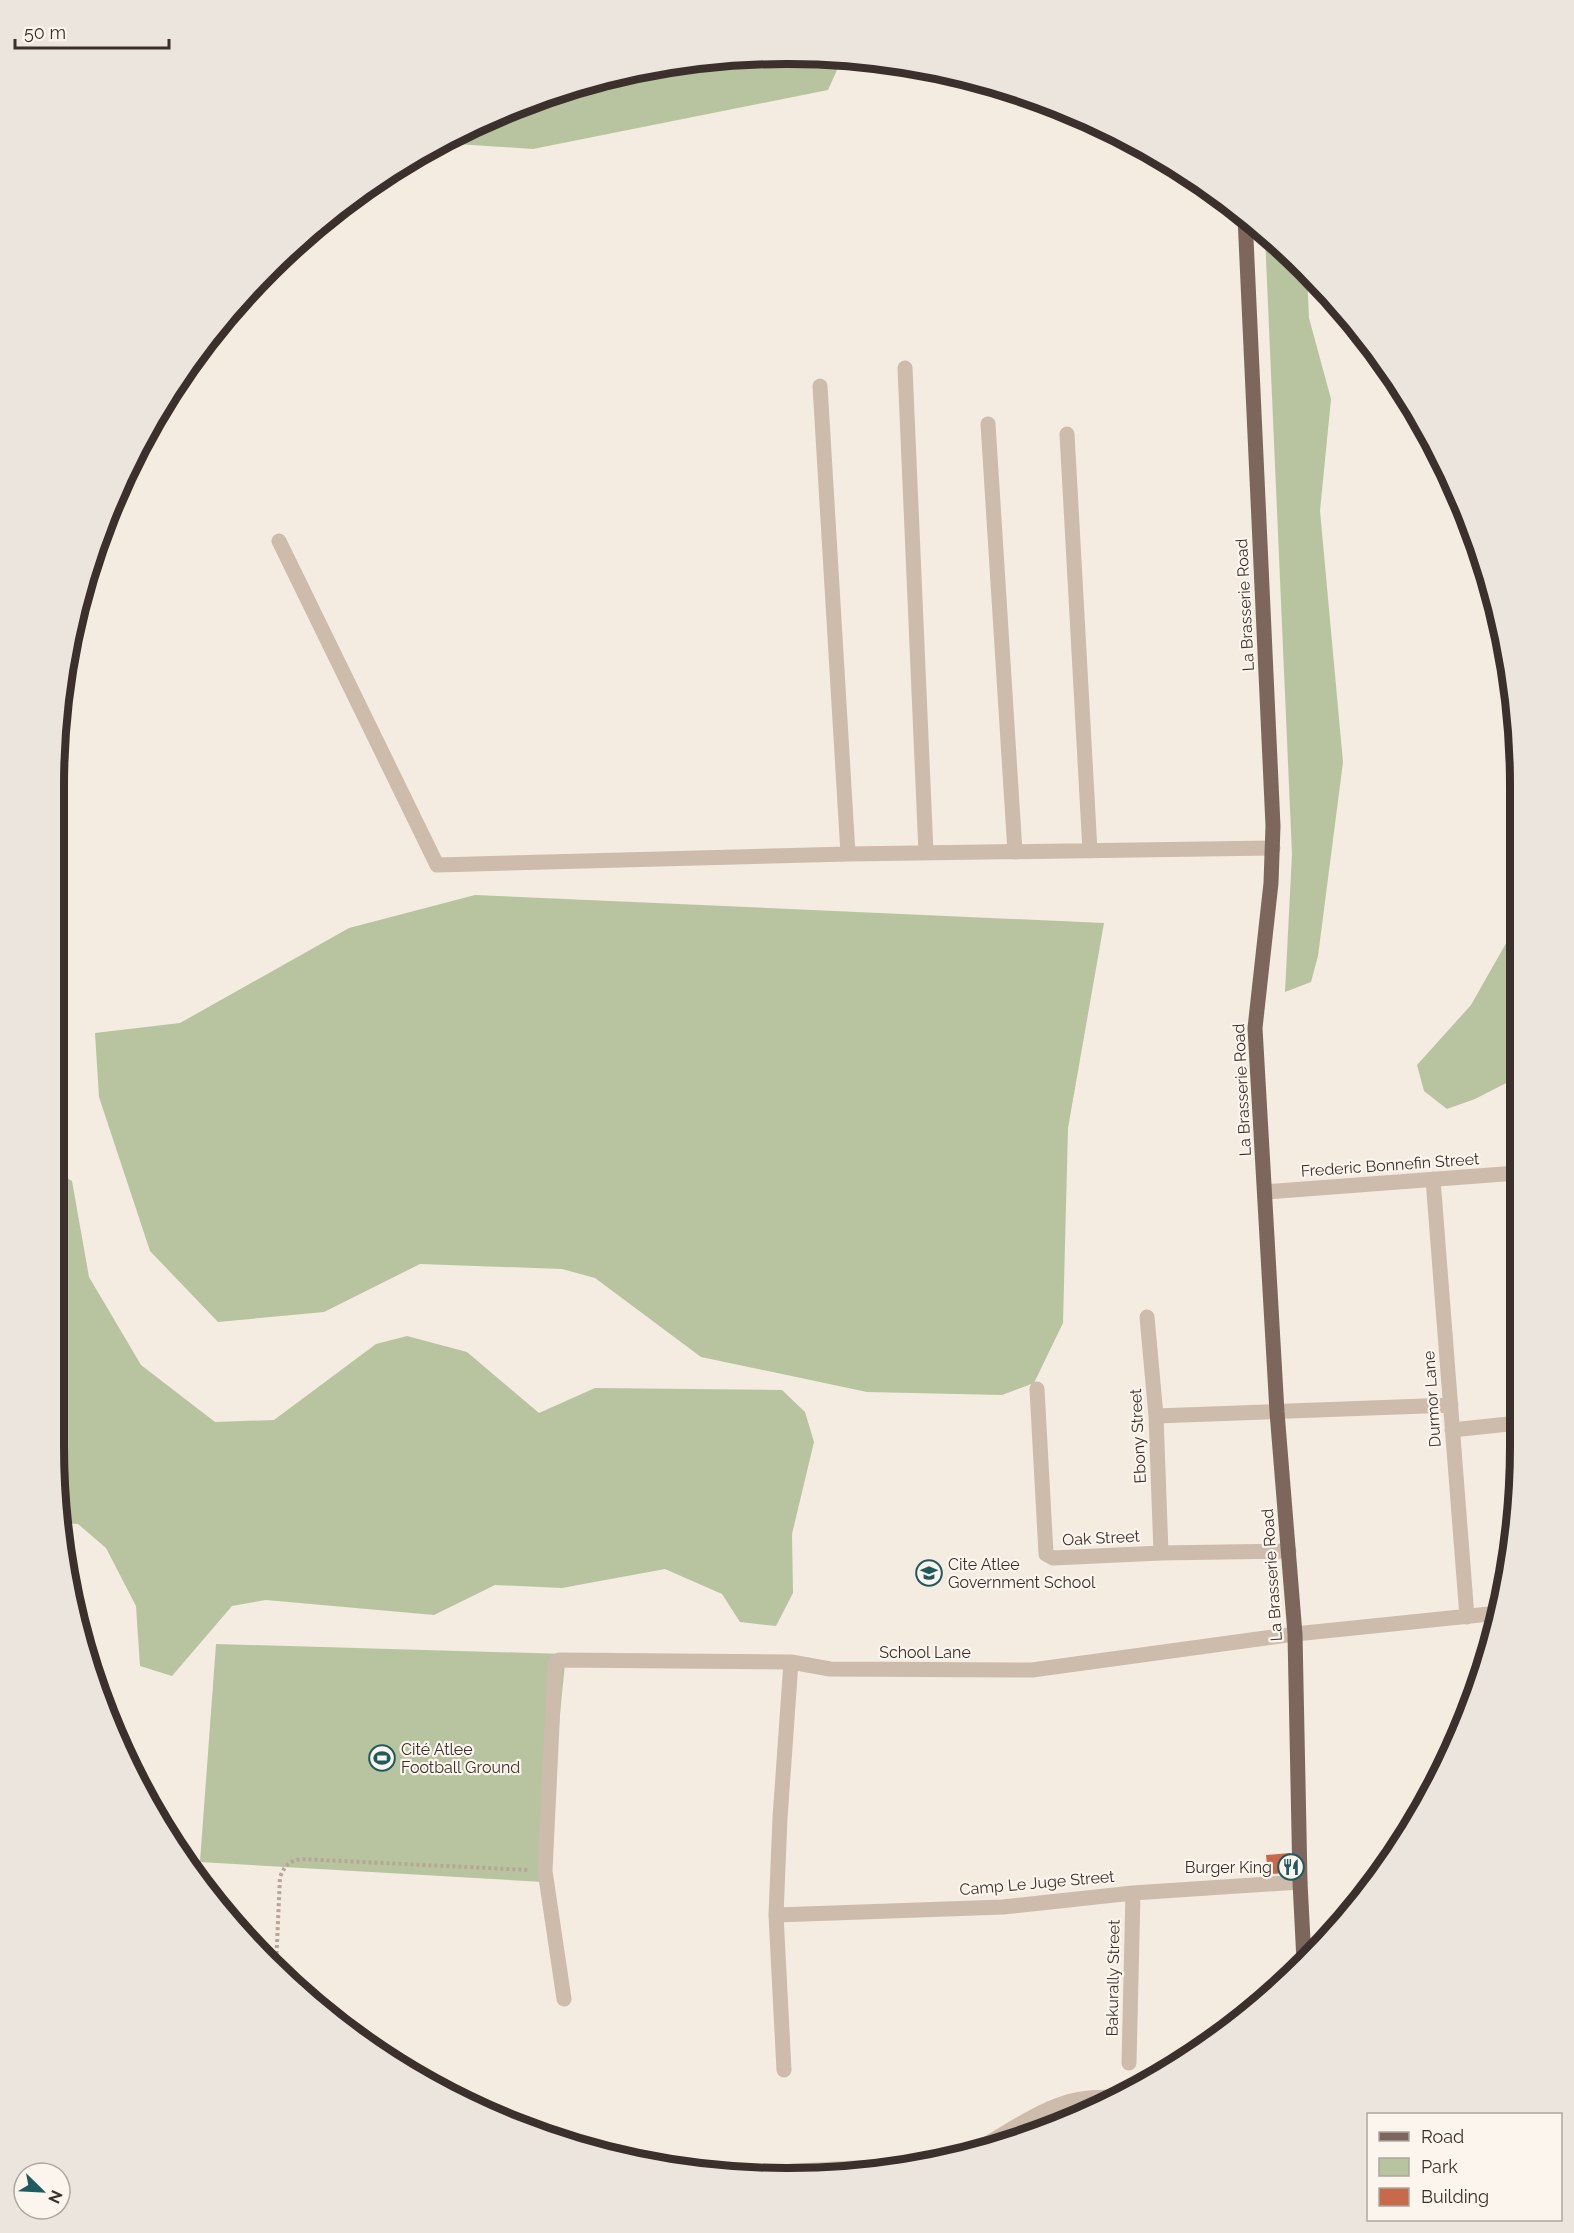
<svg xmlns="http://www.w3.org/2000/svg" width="1574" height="2233" viewBox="0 0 1574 2233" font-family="Raleway,sans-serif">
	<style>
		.green { fill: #b8c4a0 }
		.building { fill: #c8694b }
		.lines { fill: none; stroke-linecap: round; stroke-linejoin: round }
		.path { stroke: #b9a596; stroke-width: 4; stroke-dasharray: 3 3; stroke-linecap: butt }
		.minor { stroke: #cdbbac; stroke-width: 15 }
		.major { stroke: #7d675c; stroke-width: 15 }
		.labels { text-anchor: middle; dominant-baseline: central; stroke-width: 4.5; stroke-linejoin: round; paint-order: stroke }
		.street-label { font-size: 16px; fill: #3b302b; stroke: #fbf5ee }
		.poi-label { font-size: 16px; fill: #3b302b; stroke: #fbf5ee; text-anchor: start }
		.rim { fill: none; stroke: #3b302b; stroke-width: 8 }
	</style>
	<rect width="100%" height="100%" fill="#f4ebe1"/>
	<!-- green -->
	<path class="green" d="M835,56L840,57L841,61L828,90L533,149L441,143L551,93L691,60Z
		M1265,236L1307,275L1309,318L1331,399L1320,511L1343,762L1318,956L1311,982L1285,992L1292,854Z
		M475,895L1104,923L1068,1128L1063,1323L1034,1383L1002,1395L867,1392L701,1357L595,1278L562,1269L420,1264L324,1312L218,1322L150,1251L99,1097L95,1033L180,1023L349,928Z
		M1515,937L1516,1078L1475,1099L1447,1109L1424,1091L1417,1065L1471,1005L1509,938Z
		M54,1170L72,1181L89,1277L141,1365L215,1422L274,1420L376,1344L407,1336L467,1352L539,1413L595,1388L782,1390L805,1412L814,1442L792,1534L793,1593L776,1626L740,1622L722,1594L665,1569L562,1588L495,1585L434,1615L266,1600L232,1606L172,1676L140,1666L136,1606L106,1548L78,1524L64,1523L54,1446Z
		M216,1644L566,1654L543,1882L200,1862Z"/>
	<!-- building -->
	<path class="building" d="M1290,1853V1873L1268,1874L1266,1855Z"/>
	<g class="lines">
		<!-- path -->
		<path class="path" d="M276,1966L280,1877C285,1865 289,1861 301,1859L528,1870"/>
		<!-- minor -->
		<path class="minor" d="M905,368L926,853
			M820,386L848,854L1273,848
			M988,424L1015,852
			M1067,434L1090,851
			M279,541L437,865L848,854
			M1433,1179L1467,1617
			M1265,1192L1517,1173
			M1147,1317L1156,1416L1161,1553
			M1037,1389L1046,1554L1053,1558L1161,1553L1289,1551
			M1156,1416L1451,1405
			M1452,1430L1518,1423
			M776,1915L1003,1907L1133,1893L1300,1882
			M564,1999L545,1871L555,1663L559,1660L791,1662L830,1669L1032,1670L1295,1634L1499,1613
			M1129,2063L1133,1893
			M784,2070L776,1915L780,1818L791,1662
			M981,2147C1008,2132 1036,2112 1065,2103C1083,2097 1102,2097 1121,2097
			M719,2175L933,2164"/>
		<!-- major -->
		<path class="major" d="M1245,217L1273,826L1271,883L1255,1028L1277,1412L1295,1634L1300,1882L1304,1961"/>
	</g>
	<!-- icons -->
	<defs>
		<g id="school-ring" transform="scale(1.35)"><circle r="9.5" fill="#fbf5ee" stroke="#1f5a5e" stroke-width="1.5"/><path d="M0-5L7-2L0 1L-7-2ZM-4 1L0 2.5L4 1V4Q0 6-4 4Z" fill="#1f5a5e"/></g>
		<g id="stadium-ring" transform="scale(1.35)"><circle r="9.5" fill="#fbf5ee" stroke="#1f5a5e" stroke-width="1.5"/><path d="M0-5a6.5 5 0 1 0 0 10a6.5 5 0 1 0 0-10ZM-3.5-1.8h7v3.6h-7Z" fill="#1f5a5e"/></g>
		<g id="restaurant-ring" transform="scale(1.35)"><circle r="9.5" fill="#fbf5ee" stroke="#1f5a5e" stroke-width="1.5"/><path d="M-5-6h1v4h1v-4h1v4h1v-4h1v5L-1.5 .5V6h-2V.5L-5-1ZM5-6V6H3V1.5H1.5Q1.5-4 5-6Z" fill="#1f5a5e"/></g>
	</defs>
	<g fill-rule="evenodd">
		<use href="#school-ring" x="929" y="1573"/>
		<use href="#stadium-ring" x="382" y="1758"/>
		<use href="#restaurant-ring" x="1291" y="1867"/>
	</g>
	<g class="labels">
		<!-- street labels -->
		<g class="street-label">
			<text transform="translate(1245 605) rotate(-93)">La Brasserie Road</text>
			<text transform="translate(1242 1090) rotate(-93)">La Brasserie Road</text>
			<text transform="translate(1390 1165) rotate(-4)">Frederic Bonnefin Street</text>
			<text transform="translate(1432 1399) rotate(-94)">Durmor Lane</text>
			<text transform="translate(1138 1436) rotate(-93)">Ebony Street</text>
			<text transform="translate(1101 1538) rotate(-3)">Oak Street</text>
			<text transform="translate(1272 1575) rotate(-94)">La Brasserie Road</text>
			<text x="925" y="1652">School Lane</text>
			<text transform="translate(1037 1883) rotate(-5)">Camp Le Juge Street</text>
			<text transform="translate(1113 1978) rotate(-89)">Bakurally Street</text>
		</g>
		<!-- poi labels -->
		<g class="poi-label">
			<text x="948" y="1564">Cite Atlee<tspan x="948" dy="18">Government School</tspan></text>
			<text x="401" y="1749">Cité Atlee<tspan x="401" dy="18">Football Ground</tspan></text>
			<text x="1272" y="1867" text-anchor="end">Burger King</text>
		</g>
	</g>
	<!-- crop -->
	<path d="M0 0H1574V2233H0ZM786 64H788A722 722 0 0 1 1510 786V1446A722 722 0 0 1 788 2168H786A722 722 0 0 1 64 1446V786A722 722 0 0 1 786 64Z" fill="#ece5de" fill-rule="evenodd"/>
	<path class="rim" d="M786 64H788A722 722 0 0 1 1510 786V1446A722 722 0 0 1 788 2168H786A722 722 0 0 1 64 1446V786A722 722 0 0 1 786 64Z"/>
	<!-- legend -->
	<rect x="1367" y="2113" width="195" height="108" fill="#fbf5ee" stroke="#aea6a0" stroke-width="1.5"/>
	<rect x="1379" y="2132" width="30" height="9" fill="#7d675c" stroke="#aea6a0" stroke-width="1.5"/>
	<text x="1421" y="2143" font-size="18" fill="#3b302b">Road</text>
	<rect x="1379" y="2158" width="30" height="18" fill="#b8c4a0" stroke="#aea6a0" stroke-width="1.5"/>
	<text x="1421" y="2173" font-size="18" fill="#3b302b">Park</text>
	<rect x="1379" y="2188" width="30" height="18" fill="#c8694b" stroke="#aea6a0" stroke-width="1.5"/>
	<text x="1421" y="2203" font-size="18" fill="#3b302b">Building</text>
	<!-- north arrow -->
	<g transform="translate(42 2191) rotate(114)"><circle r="28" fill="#fbf5ee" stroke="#aea6a0" stroke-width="1.5"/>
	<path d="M0-4.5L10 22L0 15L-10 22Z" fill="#1f5a5e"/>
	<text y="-9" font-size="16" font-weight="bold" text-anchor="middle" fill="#3b302b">N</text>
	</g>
	<!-- scale -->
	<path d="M15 39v9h154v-9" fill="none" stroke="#3b302b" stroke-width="3"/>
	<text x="24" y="39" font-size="18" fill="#3b302b" stroke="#fbf5ee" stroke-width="4.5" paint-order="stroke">50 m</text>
</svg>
